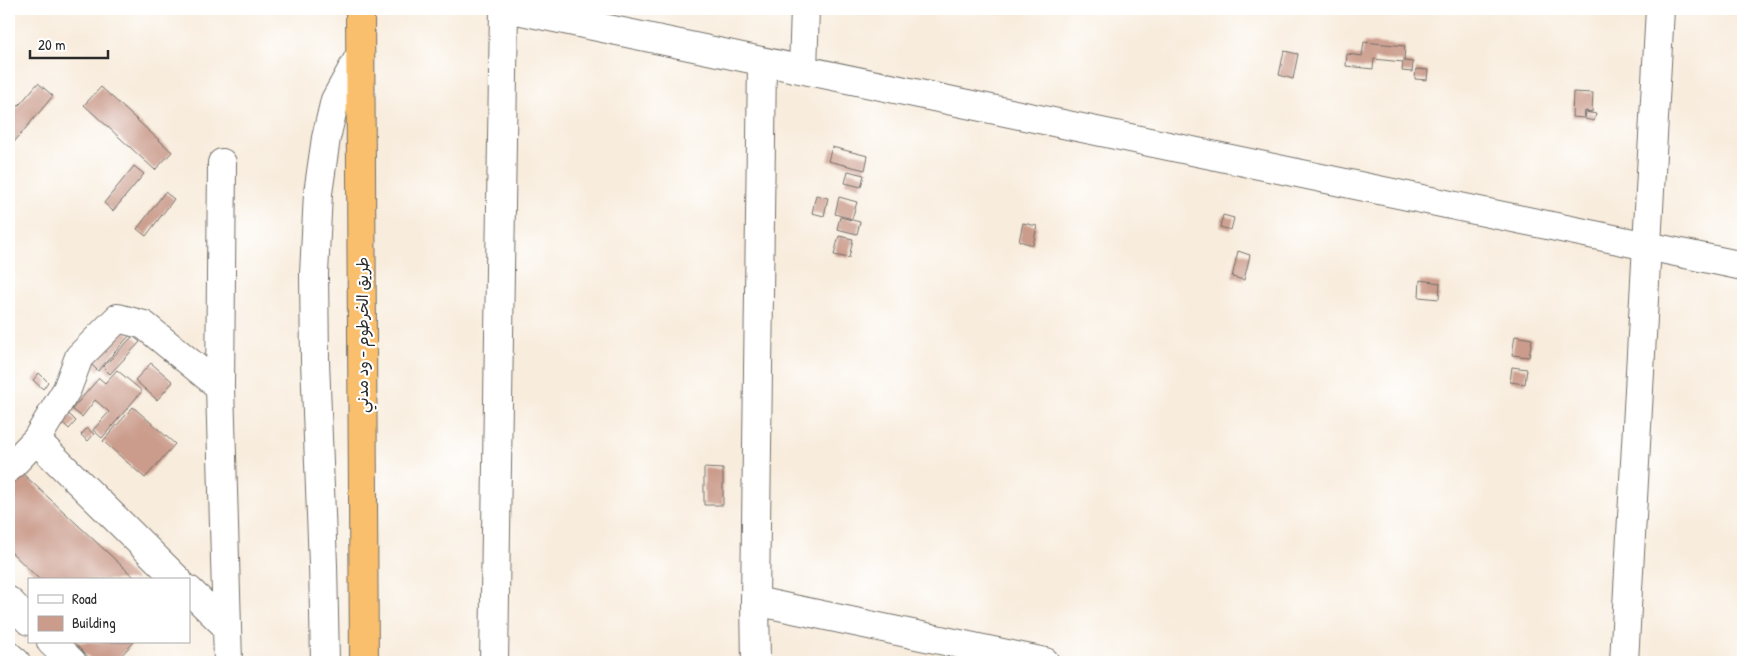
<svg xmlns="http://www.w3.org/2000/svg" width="1752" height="671" viewBox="0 0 1752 671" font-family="'Patrick Hand','Playpen Sans Arabic',sans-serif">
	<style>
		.building { fill: #cb9c8c }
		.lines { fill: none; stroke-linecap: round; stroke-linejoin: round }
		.minor-casing { stroke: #736f69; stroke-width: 30 }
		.highway-casing { stroke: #736f69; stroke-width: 30 }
		.minor { stroke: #fff; stroke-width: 28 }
		.highway { stroke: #f9bf6d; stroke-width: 28 }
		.labels { text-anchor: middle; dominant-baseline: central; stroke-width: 4.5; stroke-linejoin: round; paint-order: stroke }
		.street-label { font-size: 16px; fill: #2b2b2b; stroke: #fff }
	</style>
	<rect width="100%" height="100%" fill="#fff"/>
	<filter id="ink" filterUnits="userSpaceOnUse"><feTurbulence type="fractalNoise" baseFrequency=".02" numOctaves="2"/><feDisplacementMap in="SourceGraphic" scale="10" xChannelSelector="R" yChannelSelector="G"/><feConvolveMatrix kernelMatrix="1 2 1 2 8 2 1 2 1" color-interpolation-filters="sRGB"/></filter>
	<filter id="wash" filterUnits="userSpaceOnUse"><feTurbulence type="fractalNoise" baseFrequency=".0096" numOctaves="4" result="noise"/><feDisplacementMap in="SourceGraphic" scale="20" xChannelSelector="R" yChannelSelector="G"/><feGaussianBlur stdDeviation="1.12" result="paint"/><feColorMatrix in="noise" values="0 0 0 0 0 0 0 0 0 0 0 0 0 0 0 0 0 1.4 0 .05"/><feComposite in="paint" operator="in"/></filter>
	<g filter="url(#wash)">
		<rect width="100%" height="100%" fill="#f8ecdc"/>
		<g id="blocks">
			<!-- building -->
			<path class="building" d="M1364,42L1405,46L1404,61L1413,62L1412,72L1402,71L1403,62L1374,59L1373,69L1346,66L1347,54L1362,56Z
				M1284,51L1298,54L1293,79L1279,75Z
				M1416,69L1428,70L1427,80L1415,79Z
				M38,83L53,96L9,148V117Z
				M101,87L172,152L155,170L84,105Z
				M1573,92L1593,93L1592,112L1585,111L1584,118L1572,117Z
				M1586,112L1596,114L1594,121L1585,119Z
				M832,147L868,156L865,170L828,161Z
				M134,166L144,174L113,211L104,203Z
				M848,171L864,175L861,187L845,183Z
				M165,192L174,199L146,236L137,229Z
				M816,195L828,198L824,216L812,213Z
				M839,197L857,202L852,219L835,214Z
				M1223,215L1234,218L1231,230L1220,227Z
				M840,217L860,222L857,234L837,229Z
				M1023,223L1037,226L1033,245L1019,241Z
				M839,236L853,239L849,258L834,255Z
				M1238,251L1250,255L1244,280L1232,277Z
				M1420,280L1440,283L1439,299L1419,297Z
				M117,323L130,335L98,371L85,358Z
				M133,336L140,342L110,374L103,367Z
				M1515,336L1532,339L1529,357L1512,355Z
				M151,363L173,382L157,400L135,380Z
				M1512,367L1527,369L1525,384L1510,382Z
				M117,370L142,391L102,438L93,430L109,412L95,400L82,417L72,409L99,378L105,383Z
				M39,373L48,382L43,389L33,380Z
				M133,407L175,444L145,478L103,441Z
				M69,414L76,421L69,429L62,422Z
				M87,428L94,434L88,441L81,435Z
				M704,468L723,469V505H704Z
				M21,472L137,580H40L9,550V485Z
				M72,642H134L115,662H94Z"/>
		</g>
	</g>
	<g filter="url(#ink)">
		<use href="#blocks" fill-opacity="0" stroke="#736f69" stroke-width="1"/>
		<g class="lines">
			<!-- minor casing -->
			<g class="minor-casing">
				<path id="minor" d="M512,9L1743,266
					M803,69L805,9
					M222,163L220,387L228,662
					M36,440L178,580
					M9,468L36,440L67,389L79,357L118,318L144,325L220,387
					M189,590L227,627
					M9,601L29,621
					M755,601L1045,662
					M51,642L72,662
					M9,656L16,662
					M325,662L323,565L315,361L314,274L318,193L326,138L335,100L360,55
					M494,662L504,9
					M756,662L755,601L762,62
					M1624,662L1660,9"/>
			</g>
			<!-- highway casing -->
			<g class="highway-casing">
				<path id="highway" d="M360,9L364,662"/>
			</g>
			<!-- minor -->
			<use href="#minor" class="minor"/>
			<!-- highway -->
			<use href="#highway" class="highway"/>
		</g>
	</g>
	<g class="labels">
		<!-- street labels -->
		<g class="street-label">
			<text transform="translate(362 335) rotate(-90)">طريق الخرطوم - ود مدني</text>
		</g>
	</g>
	<!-- margin -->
	<rect width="1752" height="671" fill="none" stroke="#fff" stroke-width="30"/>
	<!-- legend -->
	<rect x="28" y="578" width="162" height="65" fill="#ffffff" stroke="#aaaaaa"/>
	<rect x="38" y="595" width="25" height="8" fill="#ffffff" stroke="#aaaaaa"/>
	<text x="72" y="604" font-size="15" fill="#2b2b2b">Road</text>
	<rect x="38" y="616" width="25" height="15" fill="#cb9c8c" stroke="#aaaaaa"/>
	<text x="72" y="628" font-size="15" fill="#2b2b2b">Building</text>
	<!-- scale -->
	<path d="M30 50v8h78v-8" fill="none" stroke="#2b2b2b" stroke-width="2.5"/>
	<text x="38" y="50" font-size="15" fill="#2b2b2b" stroke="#ffffff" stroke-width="4" paint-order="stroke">20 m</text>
</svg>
